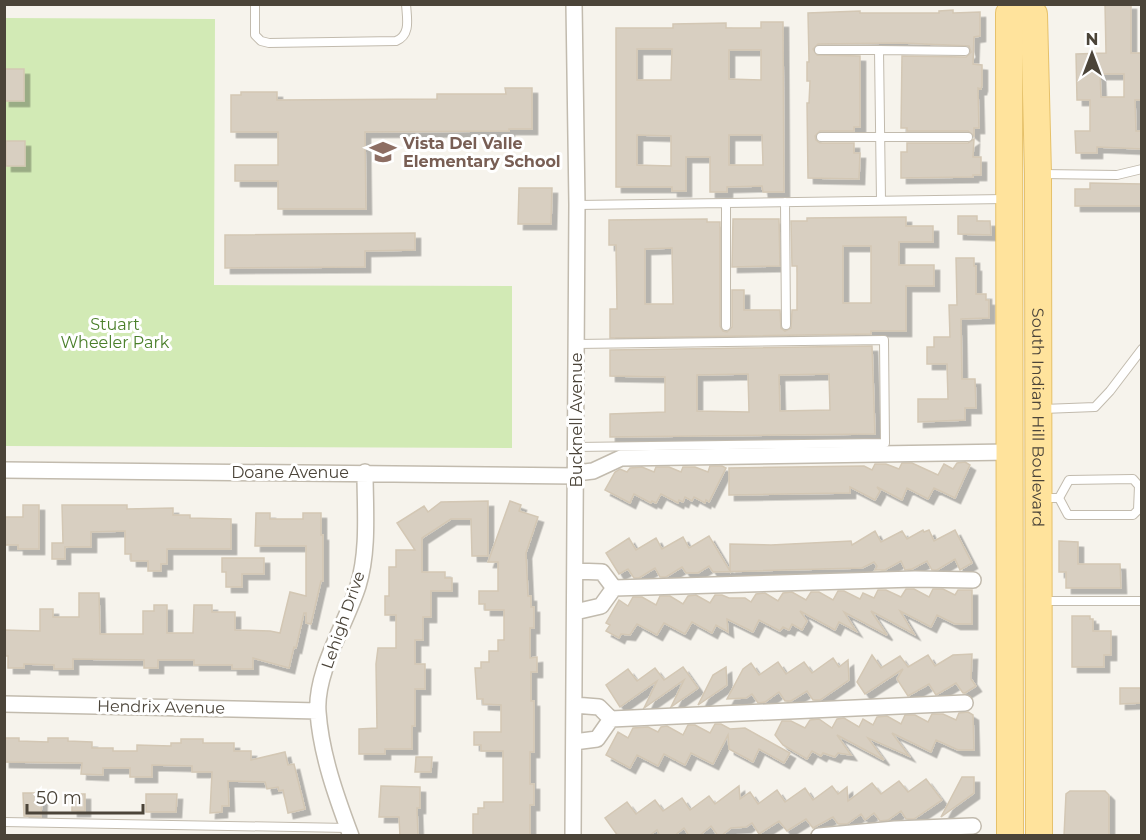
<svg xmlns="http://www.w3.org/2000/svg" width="1146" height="840" viewBox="0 0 1146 840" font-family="Montserrat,sans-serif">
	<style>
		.green { fill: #d2eab5 }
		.building { fill: #d8cfc1; stroke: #d3c7b4; stroke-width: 1.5; fill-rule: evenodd; filter: url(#shadow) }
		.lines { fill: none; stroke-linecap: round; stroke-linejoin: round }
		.service-casing { stroke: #c2bbae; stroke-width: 10 }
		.minor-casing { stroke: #c2bbae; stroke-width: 18 }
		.primary-casing { stroke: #e6c16a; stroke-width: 28 }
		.service { stroke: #fff; stroke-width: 8 }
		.minor { stroke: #fff; stroke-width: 15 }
		.primary { stroke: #ffe39c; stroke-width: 26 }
		.labels { text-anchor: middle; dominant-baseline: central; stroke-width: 6; stroke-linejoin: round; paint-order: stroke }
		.education-label { font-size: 16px; font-weight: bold; fill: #785e54; stroke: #fff; text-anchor: start }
		.park-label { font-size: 16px; fill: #4a7f2a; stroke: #fff }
		.street-label { font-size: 16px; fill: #4b4439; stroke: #fff }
	</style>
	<defs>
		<filter id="shadow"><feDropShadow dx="5.5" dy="5.5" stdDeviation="0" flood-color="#0004"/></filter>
	</defs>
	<rect width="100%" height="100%" fill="#f6f3ec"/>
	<!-- green -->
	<path class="green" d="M5,18L215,19L214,285L512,286V448L5,446Z"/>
	<!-- building -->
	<path class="building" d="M1105,4H1131V53H1142V100H1135L1136,131H1142V149L1097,147V153H1076L1075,131H1090V100H1077L1076,54L1106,53ZM1100,74H1124V97H1101Z
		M953,10V13L980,12V36L974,37L973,64L982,65V86L981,89L978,88L979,128H974V136L968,131H907V128H901L902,56L966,57L971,52L969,46L902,43L818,44L813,49L817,55L860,56V127H854V131H820L815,136L816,140L820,143H854V153H860L859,179L808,178L807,103H809L810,81H807V62H809L808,13L860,11V13H939V11Z
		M761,22H783L784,192H763L762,186L727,187V192H710V157H686V191H672V187H616V28H673V24L726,23V28H761ZM637,49H672L671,80H637ZM729,50H761V80L729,79ZM637,135L671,136V166L637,165ZM729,135H762L763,165H729Z
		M4,69H24V101H4Z
		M505,88H532V129H509V131L365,132L366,209H278V181H235V165H278V132H231V95H241V92H277V100L437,99V94H506Z
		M974,139L973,157H981V175H973V177L901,178V152H907V143H968Z
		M6,141H25V166H6Z
		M1090,183L1142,184V206H1075V189H1090Z
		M519,188H552L551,224H518Z
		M958,216H977V221H990L991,235L958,234Z
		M906,217V226H933V242H899V265H934V286H906V331H871V334L610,338V309H617L616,245H609V220L707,219V222H720V326L723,331L727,332L732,327V290H744V310H780L781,328L785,331L791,328L792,310H797V266H792L791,221H807V218ZM843,246H871V303H843ZM672,248L673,304H645V249Z
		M733,219H779L780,266L732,267Z
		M415,233V250L365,251V267L225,268V235Z
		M956,258H974V266H976V294H986V300H989V318L961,319L962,379H975L976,408H965V420L918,422V399H948L947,364H927V347H934V337H950L949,305H957Z
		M872,346L875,434L610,437V414L665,412V377L610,376V350ZM748,374L749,412L697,411V375ZM829,374L830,410L780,411L779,375Z
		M965,462L970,465L955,498L934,488L928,499L907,488L902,500L877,487L880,491L875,500L850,487V493L729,495V468L864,466L872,470L875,464H886L899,469L902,463H912L938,475L944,464L953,469L957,463Z
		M710,466H722L726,468L709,502L706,500L705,503L694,497L692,501L685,497L683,502L679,500L678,503L661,494L656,503L652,501L651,503L634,494L630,503L605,490L615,472L620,469L627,472L630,468L642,467L654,472L656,467H669L681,472L683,467H695L708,472Z
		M488,501V556H472L471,519H451L422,538V572H445V578H452V591H431V617H423V640H415V664H425V689H415V726H412V749H385V754H359V729L377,728L376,664L378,648H396V615H385V596H389V567H396V550H415L397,523L424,506L428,512L441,502Z
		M510,501L521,505L519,511L538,517L526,553L528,596H531V607H534V628H530V658L537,657V672H531V701H534V752H530V784H534V805H530V836H473V814H478V808H484V802H503V751H481V745H474V732H501V705L483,704V699H477L475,668H481V662H489V651H498V640H504V610H485V604H479V591H498V562H488Z
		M23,505H39V549H18V545H4V517H23Z
		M62,505H127V509L173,508V515H190V518L231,519V549H167V564H161V571H148V561H131V554H125V531L91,532V547H65V559H52V543H63Z
		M256,513H270V519H303V513H321V535H323V581H321L311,624L306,623V613H304L296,648L294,647L289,668L253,658V669H232V665H194V660H158V668H144V660L73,659V669H54V665L24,664V668H8V656H4V630L40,631V609H53V617H79V593H99L100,634H143V611H154V605H167V633H193L194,605H212V612H235V630L270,631L280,633L290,592L306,596V546H255Z
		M923,530L924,532L929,530L934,541L955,530L972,563L960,570L955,559L937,570H932L927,561L912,569L905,570L901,561L885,570H875L877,566L874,562L862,568L713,572L709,566L698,573H686L682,567L666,577H660L655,568L639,578H634L628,569L619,574L606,553L629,538L636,550L656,538L662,549L683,537L689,548L709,536L730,571V544L771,545L851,541L852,545L875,531L881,542L902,531L907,539Z
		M1059,541L1078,542V564H1120L1121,588H1066V572H1059Z
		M222,558H264V574H242V587H226V572H222Z
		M906,589H914L929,597L933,589H943L955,595L958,590H972V624H955L937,615L931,627L900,611L914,634L871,611L887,635L844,612L856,631L839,622L835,630L800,611L807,621L802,630L792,624L789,630L783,627L780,631L759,620L753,632L727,619L728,632L716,625L712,633L692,622L685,634L664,623L657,635L637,624L630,635L621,634L619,638L606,631L610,625L606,623L619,600L628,606L633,597H642L656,605L660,596H670L683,604L688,596L696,595L710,603L715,595H722L729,598H745L751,602L756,594L765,593L778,601L783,593L792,592L806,600L811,592H819L833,600L838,591H844L860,599L863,593L874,598L878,590H886L901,597Z
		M1072,616H1090V619H1093V631H1111V655H1104V667H1072Z
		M972,654L971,679L976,686L965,693H963L956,683L936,695L929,684L908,696L897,679L903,669L865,694L857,682L872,655L881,668L900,656L908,667L928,655L935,666L953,655Z
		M833,658L839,667L848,660L849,680L820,700H813L807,691L791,701H785L779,692L765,702L758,703L752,694L746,698L727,699L743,669L751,663L759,675L778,662L786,674L804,662L812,673Z
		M683,667L698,688L671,707L684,680L644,708L657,681L620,707L606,685L628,669L637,681L655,668L664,680Z
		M726,667L727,685L698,705L713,675Z
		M1120,688H1142V703L1120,704Z
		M968,712L973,715L974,750H958L936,740L931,752L892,733L909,756L868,738L884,760L837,735L851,755L838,753L835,757L823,753L821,756L812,751L807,759L783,745L775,735L782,721H791L805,728L810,720L819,719L832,728L837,719L844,718L859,727L863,719L873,725L877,717L887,716L901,724L905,715H915L928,722L932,714H943L956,720L959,713Z
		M715,724H721L730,729L745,728L790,753L784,763L759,749L753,762L729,749L728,735L713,764L691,753L685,765L664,754L658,766L637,755L630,768L606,755L618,732L628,738L633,728L648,727L658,732L661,727L667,726L683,735L688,725H695L710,733Z
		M4,738H19V741L48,742V738H68V741L92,742V748H113V751H137V745L171,746V743H181V739H203V743H234V751H251V760L285,752L288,765L294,764L305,809L288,813L283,790L279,791L278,787L267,789L265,782L228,781L229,806H222V812L210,813L212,772H192V766L152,765V777H130V768H103V775L81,774L82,763L4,762Z
		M416,757H432L431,772H415Z
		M962,777H974V793L941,817Z
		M926,779L942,800L914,819H906L901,811L888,820L880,821L874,813L865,820L861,814L847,824H838L833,817L813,828L806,819L787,831L779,821L759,834L752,823L746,827L731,828L721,836H718L711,826L699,836H689L684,828L674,836H660L657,830L649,836H618L605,818L627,802L636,814L655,800L663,811L682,798L690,810L709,796L715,804L739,786L740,799L750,792L758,804L777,790L785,802L805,788L813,800L832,786L838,794L847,787L848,801L872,783L881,794L899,781L908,792Z
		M381,786L420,787V808H417L418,836H400L399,817H379Z
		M1070,791H1105L1109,795V836H1064L1066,794Z
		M23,793H42L41,817L24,816Z
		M72,794H85V811H72Z
		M146,794H177L176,812H146Z"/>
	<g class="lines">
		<!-- service casing -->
		<g class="service-casing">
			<path id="service" d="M255,4V35L261,41L269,43L396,41C411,35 407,19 406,4
				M819,50H879
				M821,137H968
				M1042,174L1117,175L1142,169
				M881,201L879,50L965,51
				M785,202L786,325
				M726,203V326
				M577,205L1005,199
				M1043,409L1095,407L1110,391L1142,349
				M576,447L885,443L884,340L576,344
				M1043,498H1059L1068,515H1133L1138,510L1139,486L1133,479L1069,480L1059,498
				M1043,601H1142
				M4,822L348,828"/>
		</g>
		<!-- minor casing -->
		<g class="minor-casing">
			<path id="minor" d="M4,470L576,476
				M576,473L593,471L621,458L1010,452
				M575,571L602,572L614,588
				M614,588L915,579L973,580
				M575,612L601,606L614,588
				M4,704L318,711
				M574,705L599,707L611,719L965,703
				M574,742L597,739L611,719
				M351,836C336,796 321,754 318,712C315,672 346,624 358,586C369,550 365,509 365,472
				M573,836L577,205L574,4
				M819,836L895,829L973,826"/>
		</g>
		<!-- primary casing -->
		<g class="primary-casing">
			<g id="primary">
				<path id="s1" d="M1025,4L1034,14L1038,174L1039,836"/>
				<path d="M1010,836L1009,13L1016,4"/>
			</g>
		</g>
		<!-- service -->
		<use href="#service" class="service"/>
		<!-- minor -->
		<use href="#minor" class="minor"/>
		<!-- primary -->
		<use href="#primary" class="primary"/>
	</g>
	<!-- icons -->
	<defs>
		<g id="school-bare" transform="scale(2.07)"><path d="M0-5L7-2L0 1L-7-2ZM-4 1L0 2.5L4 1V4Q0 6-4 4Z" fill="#8d6e63" stroke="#fff" stroke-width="2.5" paint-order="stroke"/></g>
	</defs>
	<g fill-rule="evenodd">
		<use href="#school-bare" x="383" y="152"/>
	</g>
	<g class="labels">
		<!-- education labels -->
		<g class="education-label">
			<text x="403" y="143">Vista Del Valle<tspan x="403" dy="18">Elementary School</tspan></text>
		</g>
		<!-- park labels -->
		<g class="park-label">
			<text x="115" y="324">Stuart<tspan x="115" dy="18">Wheeler Park</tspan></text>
		</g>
		<!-- street labels -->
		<g class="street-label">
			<text stroke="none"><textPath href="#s1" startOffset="417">South Indian Hill Boulevard</textPath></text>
			<text transform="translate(576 420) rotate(-90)">Bucknell Avenue</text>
			<text x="290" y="472">Doane Avenue</text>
			<text transform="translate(343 620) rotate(-71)">Lehigh Drive</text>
			<text transform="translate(161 707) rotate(1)">Hendrix Avenue</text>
		</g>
	</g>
	<!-- border -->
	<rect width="1146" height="840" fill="none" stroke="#4b4439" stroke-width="12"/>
	<!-- north arrow -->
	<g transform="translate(1092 54)" stroke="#ffffff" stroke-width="4.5" paint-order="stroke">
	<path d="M0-4.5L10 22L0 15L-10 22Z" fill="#4b4439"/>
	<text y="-9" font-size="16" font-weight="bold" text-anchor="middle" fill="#4b4439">N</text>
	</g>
	<!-- scale -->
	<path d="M27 804v9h116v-9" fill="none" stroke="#4b4439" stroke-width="3"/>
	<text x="36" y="804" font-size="18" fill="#4b4439" stroke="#ffffff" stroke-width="4.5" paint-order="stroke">50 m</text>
</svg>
